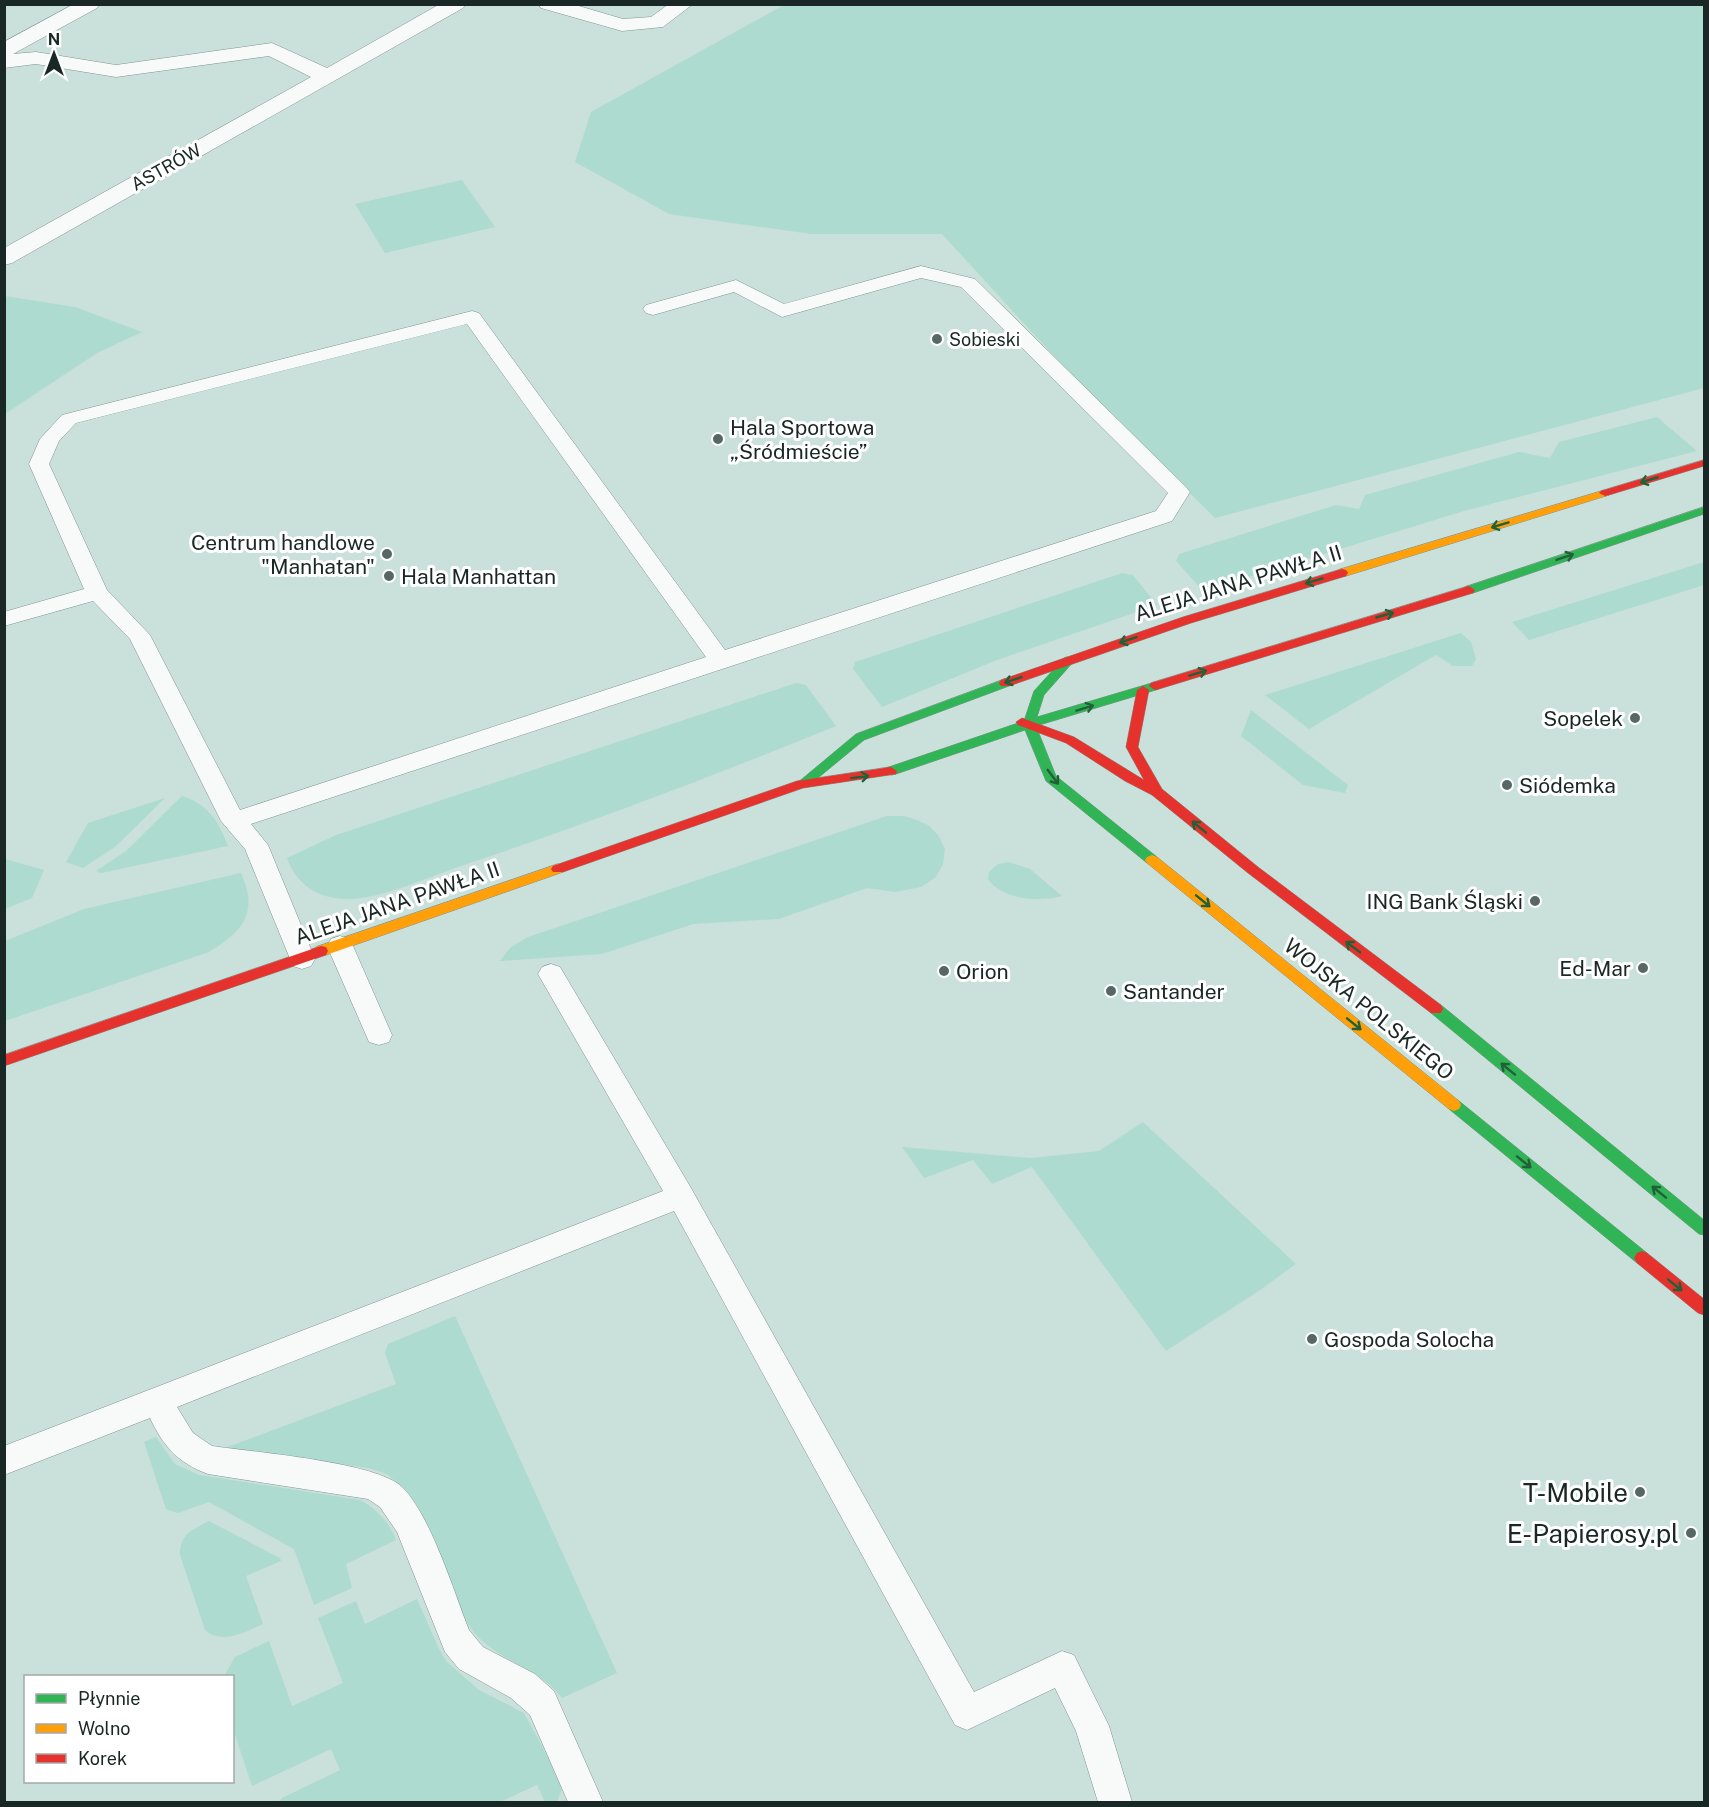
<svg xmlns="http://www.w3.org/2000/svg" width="1709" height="1807" viewBox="0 0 1709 1807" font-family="'Public Sans',sans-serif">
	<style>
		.green { fill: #aedbcf }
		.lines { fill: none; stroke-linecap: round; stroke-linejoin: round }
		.lane-casing { stroke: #83948f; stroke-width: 1 }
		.street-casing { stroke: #83948f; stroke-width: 1 }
		.fast-casing { stroke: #83948f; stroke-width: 1 }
		.slow-casing { stroke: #83948f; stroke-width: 1 }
		.jam-casing { stroke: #83948f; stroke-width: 1 }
		.lane { fill: #f7faf9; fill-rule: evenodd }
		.street { fill: #f7faf9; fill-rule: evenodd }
		.fast { fill: #30b455; fill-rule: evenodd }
		.slow { fill: #ff9f0a; fill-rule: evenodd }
		.jam { fill: #e5322d; fill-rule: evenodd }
		.oneway { stroke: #226038 }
		.poi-dot { fill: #576864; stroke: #fff; stroke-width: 2 }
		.labels { text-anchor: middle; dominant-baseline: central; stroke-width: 6; stroke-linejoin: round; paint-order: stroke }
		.far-street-label { font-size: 18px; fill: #192824; stroke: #fff }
		.far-poi-label { font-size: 18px; fill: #192824; stroke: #fff; text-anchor: start }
		.poi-label { font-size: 21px; fill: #192824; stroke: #fff; text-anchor: start }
		.street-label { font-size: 21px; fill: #192824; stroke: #fff }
		.near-poi-label { font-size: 26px; fill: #192824; stroke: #fff; text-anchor: end }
	</style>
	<rect width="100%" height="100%" fill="#cae0da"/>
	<!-- green -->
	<path class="green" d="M784,5H1704V388L1215,518L1087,392L942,234H811L669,214L575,162L591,112Z
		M462,180L495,227L385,253L355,204Z
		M4,296L75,307L142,332L97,353L5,414Z
		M1657,417L1697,451L1464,511L1203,591L1176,561L1179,554L1336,505L1359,509L1365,495L1519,452L1550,458L1559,442Z
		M1704,562V585L1529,640L1512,622Z
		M1122,573L1133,575L1157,605L997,660L882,707L853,669L855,662Z
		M1461,633L1471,642L1476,659L1472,666H1453L1436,655L1309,729L1265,695Z
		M796,683L806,685L836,726C713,776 590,823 464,865C431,876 380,900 346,899C317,898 297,885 287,858L336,835Z
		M1251,710L1348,785L1345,793L1303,785L1241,736Z
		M182,796C208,804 219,822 228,846L101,873L96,871L126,851Z
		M165,798L115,847L83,868L66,862L88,823Z
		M887,816H904L917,820L928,825L938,835L945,849L943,864L936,877L921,887L895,892L867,888L779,919L693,924L602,954L500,961L510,948L528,937Z
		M5,859L44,870L32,898L5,909Z
		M1009,862L1030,869L1062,896C1040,902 1002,900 988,879L989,872L998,864Z
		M241,873C259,912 243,932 209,952L5,1021V941L84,909Z
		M1143,1122L1296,1264L1260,1290L1166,1351L1032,1167L992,1184L973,1160L924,1178L902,1147L1031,1158L1099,1151Z
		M455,1316L617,1673L562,1698C535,1663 494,1663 468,1624L417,1505L408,1492L387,1474L368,1468L225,1448L396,1384L385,1353L388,1344Z
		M156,1437L175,1464L199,1475L360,1500C377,1509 389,1522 396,1540L346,1564L352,1588L314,1605L294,1549L209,1502L178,1513L166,1509L144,1442Z
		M209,1521L280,1558L281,1561L246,1576L263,1624C245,1632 223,1645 205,1630L180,1555C179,1535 193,1529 209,1521Z
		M417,1599L439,1649L447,1662L479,1690L524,1713L561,1781L562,1789L557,1802H545L537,1785L500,1802H279L282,1798L340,1770L331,1749L252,1786L233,1729L232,1676H224L235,1657L269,1641L292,1706L343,1683L318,1618L356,1601L365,1624Z"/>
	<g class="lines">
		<!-- lane casing -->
		<g class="lane-casing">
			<path id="lane" d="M921,266L975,279L1186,487L1190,492L1172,521L251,824L268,845L315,959L311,966L302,969L293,966L245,849L221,821L130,639L93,601L4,626V612L84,589L29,464L40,439L62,415L472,311L479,313L725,650L1156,511L1168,493L961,287L921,278L782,317L734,292L653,315L646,313L643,309L646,305L736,280L784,304ZM467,324L706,657L240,810L150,635L107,590L49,464L59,441L76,423Z
				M340,936L349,939L353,946L392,1035L389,1042L379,1045L369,1042L366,1035L327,946L331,939Z
				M551,964L560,967L691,1188L974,1692L1062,1651L1074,1655L1109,1726L1132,1802H1098L1076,1731L1055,1688L967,1730L955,1725L674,1211L177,1407L193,1433L212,1446C252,1452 377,1462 402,1487C430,1514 454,1592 469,1630L483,1647L535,1674L554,1691L603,1802H568L530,1715L511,1698L459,1669L445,1652L397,1532L380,1507L368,1499L208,1474C178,1463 163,1446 150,1418L4,1475V1446L663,1191L538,974L542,967Z"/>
		</g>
		<!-- street casing -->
		<g class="street-casing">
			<path id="street" d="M74,4H100L97,8L13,54L36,52L116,65L272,43L327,68L440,4H466L463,8L12,263L4,265V248L311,77L269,56L116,77L36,64L4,68V42Z
				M538,4H572L623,19L651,17L669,4H693L663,27L622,31L541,8Z"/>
		</g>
		<!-- fast casing -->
		<g class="fast-casing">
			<path id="fast" d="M1704,507V514L1473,593H1465L1463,590L1465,587Z
				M1068,657L1074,661L1044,695L1037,717L1155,682L1161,686L1159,689L1036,726L1056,776L1157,857L1159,860L1157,863H1147L1046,781L1025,730L896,774L891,775L885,771L886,768L1024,721L1034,691L1064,658Z
				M1005,679L1011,683L1009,686L864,740L807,787H797L796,784L856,734Z
				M1436,1004L1441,1005L1704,1220V1235L1699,1234L1431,1013L1429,1009L1431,1005Z
				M1454,1099L1459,1101L1647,1253L1650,1258L1647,1263L1642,1265L1637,1263L1449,1109L1447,1105L1449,1101Z"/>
		</g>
		<!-- slow casing -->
		<g class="slow-casing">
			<path id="slow" d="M1605,490L1609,491V495L1346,576H1338L1336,573L1338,570Z
				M1152,855L1157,857L1459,1101L1461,1105L1459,1109L1454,1111L1449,1109L1147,863L1145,860L1147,857Z
				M558,864L563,866L565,869L563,872L326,955H316L314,951L316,947Z"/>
		</g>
		<!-- jam casing -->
		<g class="jam-casing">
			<path id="jam" d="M1704,460V466L1609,495L1605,496L1599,493L1601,491Z
				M1342,569L1346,570L1348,573L1346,576L1191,623L1009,686H1001L999,683L1001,680L1183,617Z
				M1469,586L1475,590L1473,593L1159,689L1155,690L1149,686L1151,683Z
				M1143,686L1149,690L1138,747L1162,789L1258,867L1441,1005L1443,1009L1441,1013H1431L1248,873L1152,795L1125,781L1066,743L1018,725L1016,722L1022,718L1074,737L1144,780L1126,747L1137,690Z
				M891,767L897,771L896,774L803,788L563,872H553L551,869L553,866L797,781Z
				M321,946L326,947L328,951L326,955L4,1066V1055Z
				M1642,1251L1647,1253L1704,1299V1315L1698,1313L1637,1263L1634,1258L1637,1253Z"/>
		</g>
		<!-- lane -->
		<use href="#lane" class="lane"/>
		<!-- street -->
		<use href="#street" class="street"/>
		<!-- fast -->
		<use href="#fast" class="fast"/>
		<!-- slow -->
		<use href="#slow" class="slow"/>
		<!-- jam -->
		<use href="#jam" class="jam"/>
	</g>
	<!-- one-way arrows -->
	<defs><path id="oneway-shaft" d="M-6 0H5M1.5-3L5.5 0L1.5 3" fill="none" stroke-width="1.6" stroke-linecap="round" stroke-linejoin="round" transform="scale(1.5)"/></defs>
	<g class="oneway">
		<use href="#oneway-shaft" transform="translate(1649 480) rotate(163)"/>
		<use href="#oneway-shaft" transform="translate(1500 525) rotate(163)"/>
		<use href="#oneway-shaft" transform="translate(1565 557) rotate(-19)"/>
		<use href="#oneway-shaft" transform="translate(1314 581) rotate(163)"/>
		<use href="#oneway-shaft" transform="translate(1385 615) rotate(-16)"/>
		<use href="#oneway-shaft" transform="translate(1128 640) rotate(161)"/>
		<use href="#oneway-shaft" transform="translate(1198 673) rotate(-17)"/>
		<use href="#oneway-shaft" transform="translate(1013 680) rotate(161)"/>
		<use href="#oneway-shaft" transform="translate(1085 708) rotate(-17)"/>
		<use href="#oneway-shaft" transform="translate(860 777) rotate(-7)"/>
		<use href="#oneway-shaft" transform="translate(1053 777) rotate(53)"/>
		<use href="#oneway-shaft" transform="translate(1199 827) rotate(-141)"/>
		<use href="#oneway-shaft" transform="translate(1203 901) rotate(39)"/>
		<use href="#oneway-shaft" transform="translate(1353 947) rotate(-143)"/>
		<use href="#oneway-shaft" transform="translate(1354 1024) rotate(39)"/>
		<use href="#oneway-shaft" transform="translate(1508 1069) rotate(-141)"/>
		<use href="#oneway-shaft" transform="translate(1524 1162) rotate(39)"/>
		<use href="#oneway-shaft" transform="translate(1659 1192) rotate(-141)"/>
		<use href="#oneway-shaft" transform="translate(1675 1285) rotate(39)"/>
	</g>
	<!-- markers -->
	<g class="poi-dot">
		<circle cx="937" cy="339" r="6"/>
		<circle cx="718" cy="439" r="6"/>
		<circle cx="387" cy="554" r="6"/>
		<circle cx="389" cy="576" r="6"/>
		<circle cx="1635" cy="718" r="6"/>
		<circle cx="1507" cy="785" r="6"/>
		<circle cx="1535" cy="901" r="6"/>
		<circle cx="1643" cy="968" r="6"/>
		<circle cx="944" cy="971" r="6"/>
		<circle cx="1111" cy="991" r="6"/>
		<circle cx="1312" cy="1339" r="6"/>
		<circle cx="1640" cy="1492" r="6"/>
		<circle cx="1691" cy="1533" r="6"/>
	</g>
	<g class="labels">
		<!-- far-street labels -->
		<g class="far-street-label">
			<text transform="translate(166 167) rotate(-29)">ASTRÓW</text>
		</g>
		<!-- far-poi labels -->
		<g class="far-poi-label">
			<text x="949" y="339">Sobieski</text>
		</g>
		<!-- poi labels -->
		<g class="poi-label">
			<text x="730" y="427">Hala Sportowa<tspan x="730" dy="24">„Śródmieście”</tspan></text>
			<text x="375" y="542" text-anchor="end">Centrum handlowe<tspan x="375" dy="24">"Manhatan"</tspan></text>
			<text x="401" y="576">Hala Manhattan</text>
			<text x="1623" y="718" text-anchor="end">Sopelek</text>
			<text x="1519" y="785">Siódemka</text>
			<text x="1523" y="901" text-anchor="end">ING Bank Śląski</text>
			<text x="1631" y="968" text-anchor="end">Ed-Mar</text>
			<text x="956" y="971">Orion</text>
			<text x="1123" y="991">Santander</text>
			<text x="1324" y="1339">Gospoda Solocha</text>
		</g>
		<!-- street labels -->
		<g class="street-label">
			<text transform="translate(1238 583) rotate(-17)">ALEJA JANA PAWŁA II</text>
			<text transform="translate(397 903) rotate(-19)">ALEJA JANA PAWŁA II</text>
			<text transform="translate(1369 1009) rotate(39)">WOJSKA POLSKIEGO</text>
		</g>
		<!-- near-poi labels -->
		<g class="near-poi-label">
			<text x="1628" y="1492">T-Mobile</text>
			<text x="1679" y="1533">E-Papierosy.pl</text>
		</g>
	</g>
	<!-- border -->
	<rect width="1709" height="1807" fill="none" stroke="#192824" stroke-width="12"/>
	<!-- legend -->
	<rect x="24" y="1675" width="210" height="108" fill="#ffffff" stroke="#a3a9a7" stroke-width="1.5"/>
	<rect x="36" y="1694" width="30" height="9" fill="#30b455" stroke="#a3a9a7" stroke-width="1.5"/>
	<text x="78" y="1705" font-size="18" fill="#192824">Płynnie</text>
	<rect x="36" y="1724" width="30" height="9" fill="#ff9f0a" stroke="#a3a9a7" stroke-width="1.5"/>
	<text x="78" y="1735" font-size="18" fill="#192824">Wolno</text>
	<rect x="36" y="1754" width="30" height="9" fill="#e5322d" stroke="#a3a9a7" stroke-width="1.5"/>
	<text x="78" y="1765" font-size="18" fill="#192824">Korek</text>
	<!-- north arrow -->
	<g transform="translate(54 54)" stroke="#ffffff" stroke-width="4.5" paint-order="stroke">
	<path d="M0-4.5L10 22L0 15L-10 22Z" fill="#192824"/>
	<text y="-9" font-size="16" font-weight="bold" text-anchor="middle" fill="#192824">N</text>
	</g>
</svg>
